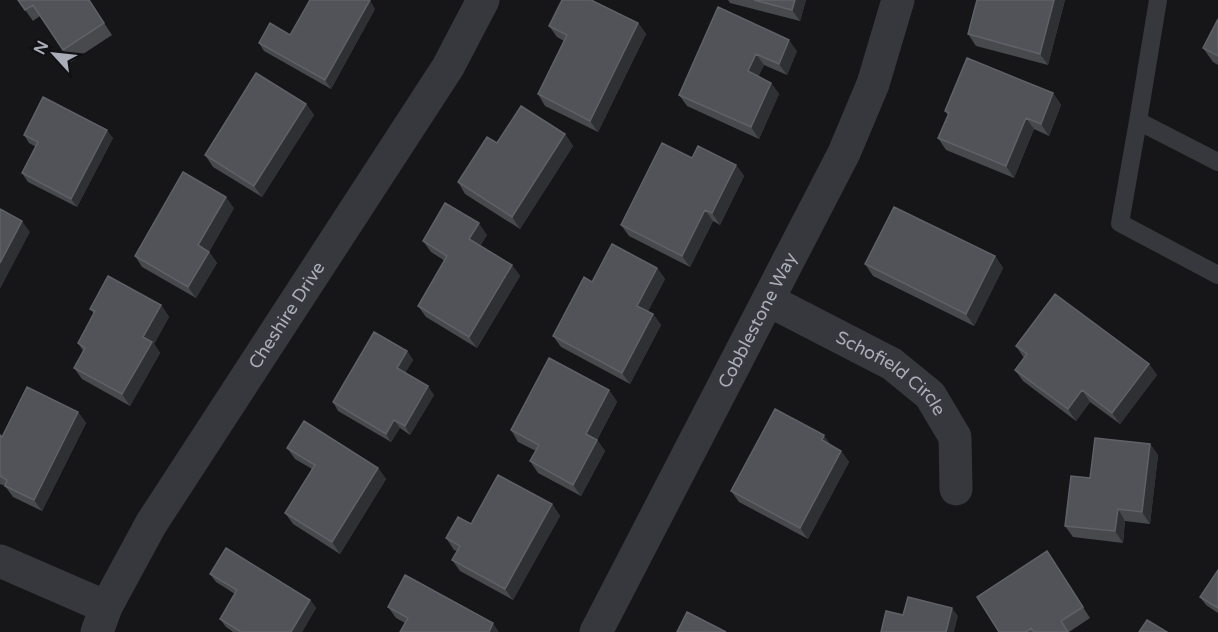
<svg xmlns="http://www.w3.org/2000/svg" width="1218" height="632" viewBox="0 0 1218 632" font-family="'Varela Round',sans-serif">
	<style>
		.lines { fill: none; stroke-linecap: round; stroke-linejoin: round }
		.lane { stroke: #37383d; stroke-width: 18 }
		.street { stroke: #37383d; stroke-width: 33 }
		.wall { fill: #47494d }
		.shaded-wall { fill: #2f3033 }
		.building { fill: #525359; stroke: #5f6168; stroke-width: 1.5 }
		.labels { text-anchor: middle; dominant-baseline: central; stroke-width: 6; stroke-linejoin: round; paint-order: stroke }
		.street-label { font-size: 18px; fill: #a8adb8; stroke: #111113 }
	</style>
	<rect width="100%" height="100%" fill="#161618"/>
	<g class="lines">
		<!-- lane -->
		<path class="lane" d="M1158,0L1138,121L1218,162
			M1138,121L1120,223L1218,275"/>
		<!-- street -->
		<g class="street">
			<path id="s1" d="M770,301L892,364L930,395L955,437L956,489"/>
			<path d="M0,561L106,607"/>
			<path id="s2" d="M97,632L106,607L151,524L448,67L483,0"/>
			<path id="s3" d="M596,632L844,153L873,84L898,0"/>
		</g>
	</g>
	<!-- wall -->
	<path class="wall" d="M18,0H89L112,35L71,62L40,16L33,21Z
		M728,0H806L800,21L730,3Z
		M977,0H1065L1048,65L976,46L968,34Z
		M718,7L797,51L787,75L764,65L758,77L771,83L779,94L759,139L687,106L679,95Z
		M375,9L331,89L264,51L259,43L290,35Z
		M1218,19V65L1213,62L1203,48Z
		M638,23L646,34L598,132L545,106L538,94L564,41L557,37L549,26Z
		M1053,93L1061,105L1049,136L1034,129L1014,178L946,150L938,138L948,115L945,111Z
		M306,104L314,115L262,197L213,167L205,155Z
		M565,134L573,146L520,229L465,194L458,182L497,143Z
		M24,135L113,138L77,207L28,182L22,173L36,147L29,143Z
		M692,158L736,165L744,176L720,225L713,221L690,267L629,236L621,225Z
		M234,208L209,252L217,263L196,298L142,267L135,256Z
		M487,235L480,246L512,265L520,276L477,348L426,317L418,306L445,261L431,252L423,241Z
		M995,256L1003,268L974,326L873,276L865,264Z
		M657,268L665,279L648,311L653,314L661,325L630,384L561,347L553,336L592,282Z
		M161,305L169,317L154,344L160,353L130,406L82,379L74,368L83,351L78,343L94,314L90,309Z
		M1016,346L1149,364L1157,375L1120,424L1090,402L1076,421L1023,381L1015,370L1024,358Z
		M407,351L413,360L405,373L434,395L410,435L400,428L391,442L338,411L333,402Z
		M609,390L617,402L597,440L605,451L581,496L538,473L530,461L536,451L518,442L511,430Z
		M78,412L86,423L42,511L13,497L5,486L0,484V435L2,437Z
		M1150,444L1158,455L1150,524L1125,521L1123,543L1073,537L1065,526L1090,478Z
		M831,446L841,451L849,462L808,539L739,502L731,491Z
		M287,448L378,468L386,479L340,554L293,524L285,513L312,469L295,459Z
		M552,504L560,516L513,600L460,571L452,560L457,551L454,550L446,538L471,524Z
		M1047,551L1090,618L1069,632H999Z
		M1218,570V613L1206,605L1200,597Z
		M210,574L310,600L316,608L302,632H233L226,627L220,619L235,594L216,582Z
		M388,607L499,632L405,623L396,618Z"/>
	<!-- shaded-wall -->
	<path class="shaded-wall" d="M370,0L375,9L331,89L325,80Z
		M795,0H806L800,21L792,10Z
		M1054,0H1065L1048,65L1040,54Z
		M638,23L646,34L598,132L590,121Z
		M789,40L797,51L787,75L779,64Z
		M756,54L764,65L755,83L748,71Z
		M771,83L779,94L759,139L751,127Z
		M1053,93L1061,105L1049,136L1041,124Z
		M306,104L314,115L262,197L254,186Z
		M1026,118L1034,129L1014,178L1006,166Z
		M107,130L113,138L77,207L71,199Z
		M565,134L573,146L520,229L512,217Z
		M736,165L744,176L720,225L712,213Z
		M226,197L234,208L209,252L217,263L196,298L188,287L198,245Z
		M705,210L713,221L690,267L682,256Z
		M22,221L30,232L0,289V263Z
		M479,223L487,235L477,250L469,239Z
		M995,256L1003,268L974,326L966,314Z
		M512,265L520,276L477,348L469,337Z
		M657,268L665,279L645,317L637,306Z
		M161,305L169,317L154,344L160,353L130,406L122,394L143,337Z
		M653,314L661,325L630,384L622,373Z
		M407,351L413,360L403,376L397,368Z
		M1149,364L1157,375L1120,424L1112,413Z
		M428,386L434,395L410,435L405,426Z
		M609,390L617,402L594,445L586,434Z
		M1082,390L1090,402L1076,421L1068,409Z
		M78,412L86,423L42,511L34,500Z
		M394,420L400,428L391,442L386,434Z
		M824,435L832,447L822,440Z
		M597,440L605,451L581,496L573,485Z
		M1150,444L1158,455L1150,524L1142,512Z
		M841,451L849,462L808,539L800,528Z
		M378,468L386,479L340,554L332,542Z
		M552,504L560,516L513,600L505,589Z
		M1118,509L1125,521L1123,543L1115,531Z
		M310,600L316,608L302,632H291Z
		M952,608L958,616L954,632H946Z
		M493,623L499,632H489Z"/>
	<!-- building -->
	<path class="building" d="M18,0H89L104,23L63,50L33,5L25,10Z
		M310,0H370L325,80L259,43L270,23L290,35Z
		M562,0H591L638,23L590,121L538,94L567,35L549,26Z
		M754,0H795L792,10Z
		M977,0H1054L1040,54L968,34Z
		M718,7L789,40L779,64L756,54L748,71L771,83L751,127L679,95Z
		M1218,19V56L1203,48Z
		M967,58L1053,93L1041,124L1026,118L1006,166L938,138L949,113L945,111Z
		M256,73L306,104L254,186L205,155Z
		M43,97L107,130L71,199L22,173L38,142L24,135Z
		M521,106L565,134L512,217L458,182L487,137L497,143Z
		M662,143L692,158L698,146L736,165L712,213L705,210L682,256L621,225Z
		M183,172L226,197L198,245L209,252L188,287L135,256Z
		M445,203L479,223L469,239L512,265L469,337L418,306L447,256L423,241Z
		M894,207L995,256L966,314L865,264Z
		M0,209L22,221L0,263Z
		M612,244L657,268L637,306L653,314L622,373L553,336L584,277L592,282Z
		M108,276L161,305L143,337L152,342L122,394L74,368L85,348L78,343L95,311L90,309Z
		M1055,294L1149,364L1112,413L1082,390L1068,409L1015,370L1027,354L1016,346Z
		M374,332L407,351L397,368L428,386L405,426L394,420L386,434L333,402Z
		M549,358L609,390L586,434L597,440L573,485L530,461L539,445L511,430Z
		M27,387L78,412L34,500L5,486L7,480L0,476V435L2,437Z
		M775,409L824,435L822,440L841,451L800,528L731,491Z
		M304,421L378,468L332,542L285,513L315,465L287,448Z
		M1095,438L1150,444L1142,512L1118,509L1115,531L1065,526L1071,476L1090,478Z
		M498,475L552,504L505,589L452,560L460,546L446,538L458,517L471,524Z
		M226,548L310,600L291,632H241L220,619L237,590L210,574Z
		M1047,551L1083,607L1061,621L1068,632H1034L1031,628L1026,632H999L977,597Z
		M1218,570V608L1200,597Z
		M405,575L493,623L489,632H400L408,618L388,607Z
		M908,597L952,608L946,632H881L886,611L903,615Z
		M687,612L726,632H677Z
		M1147,620L1167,632H1139Z"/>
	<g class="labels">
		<!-- street labels -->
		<g class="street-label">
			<text stroke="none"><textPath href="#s2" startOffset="370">Cheshire Drive</textPath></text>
			<text stroke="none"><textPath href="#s3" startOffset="351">Cobblestone Way</textPath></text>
			<text stroke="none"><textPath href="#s1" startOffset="142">Schofield Circle</textPath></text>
		</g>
	</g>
	<!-- north arrow -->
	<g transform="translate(54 54) rotate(297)" stroke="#111113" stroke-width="4.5" paint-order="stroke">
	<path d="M0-4.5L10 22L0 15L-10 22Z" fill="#a8adb8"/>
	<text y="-9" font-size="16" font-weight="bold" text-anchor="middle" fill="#a8adb8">N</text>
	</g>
</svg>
